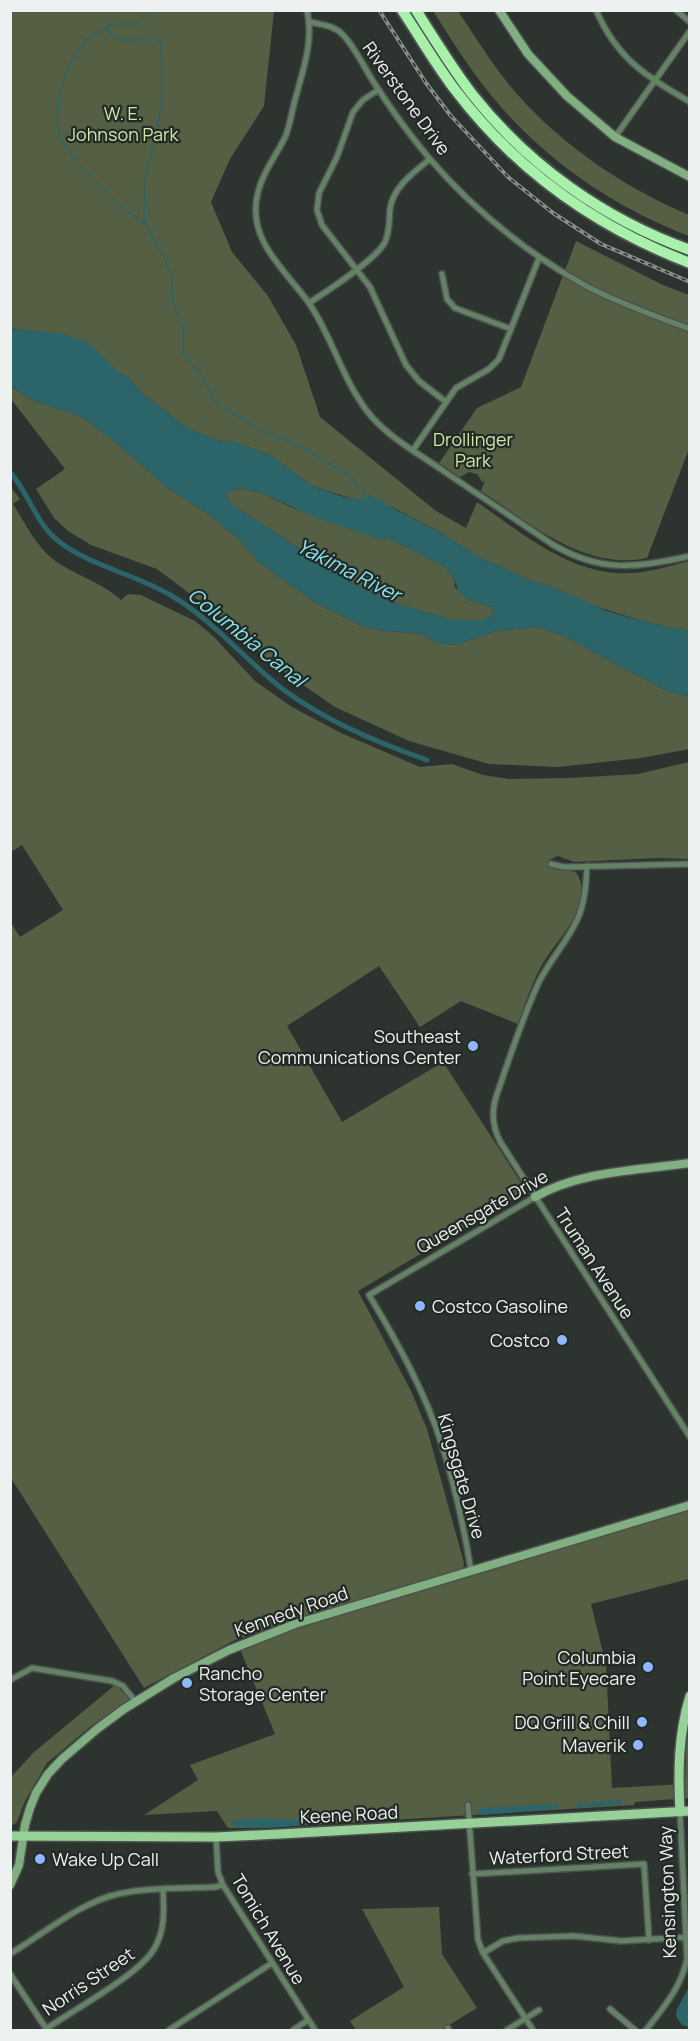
<svg xmlns="http://www.w3.org/2000/svg" width="700" height="2041" viewBox="0 0 700 2041" font-family="Manrope,sans-serif">
	<style>
		.green { fill: #545f44 }
		.water { fill: #2c6569; fill-rule: evenodd }
		.lines { fill: none; stroke-linecap: round; stroke-linejoin: round }
		.stream { stroke: #2c6569; stroke-width: 1.5 }
		.canal { stroke: #2c6569; stroke-width: 5 }
		.street-casing { stroke: #4c524f; stroke-width: 8 }
		.secondary-casing { stroke: #4c524f; stroke-width: 11 }
		.primary-casing { stroke: #4c524f; stroke-width: 12 }
		.highway-casing { stroke: #4c524f; stroke-width: 14 }
		.street { stroke: #658266; stroke-width: 5 }
		.secondary { stroke: #81af82; stroke-width: 8 }
		.primary { stroke: #96d197; stroke-width: 9 }
		.highway { stroke: #a8f1aa; stroke-width: 10 }
		.rail-casing { stroke: #888e8b; stroke-width: 4 }
		.rail { stroke: #232a26; stroke-width: 1.5; stroke-dasharray: 4.5; stroke-linecap: butt }
		.poi-dot { fill: #8db9fc; stroke: #232a26; stroke-width: 2 }
		.labels { text-anchor: middle; dominant-baseline: central; stroke-width: 4.5; stroke-linejoin: round; paint-order: stroke }
		.street-label { font-size: 18px; fill: #edf1ef; stroke: #232a26 }
		.park-label { font-size: 18px; fill: #cde8a7; stroke: #232a26 }
		.poi-label { font-size: 18px; fill: #edf1ef; stroke: #232a26; text-anchor: end }
		.water-label { font-size: 20px; font-style: italic; fill: #88e6ed; stroke: #232a26 }
	</style>
	<rect width="100%" height="100%" fill="#2d3430"/>
	<!-- green -->
	<path class="green" d="M10,11H274L264,106L230,159L211,202L232,252L268,296L296,345L320,417L436,511L466,528L477,502C519,531 563,569 616,573C641,575 666,567 689,561V631L645,622L595,606L553,587L529,580L477,556L445,535L392,507L350,498L312,486L270,455L237,443L217,440L187,428L143,394L127,376C109,374 100,350 84,342C62,331 34,332 11,328Z
		M433,11H458C477,39 494,68 517,94C563,146 625,188 689,215V236C612,207 542,158 490,94C469,68 451,39 433,11Z
		M576,241L663,285L689,295V449L647,558C584,571 531,524 481,491L485,481L482,482L477,474L469,472L460,477L439,463L477,408L521,387Z
		M10,386L34,401L81,416L113,440L168,488L208,514L240,540L259,562L316,603L360,625L380,630L422,634L437,643L455,645L497,631L535,627L560,634L669,692L689,696V749L641,758L558,767L489,764L409,741L335,707L277,667L217,614L157,569L91,545L68,531L54,518L36,489L65,469L11,399Z
		M10,486L20,499L13,504C25,523 36,546 54,560C76,576 100,581 121,600L128,594L141,595L195,621L213,636L255,681L292,707L341,733L420,767L452,764L483,775L509,779L569,778L638,774L689,762V859L658,858L574,862L558,856L549,860L548,865L555,868L576,872C596,904 558,938 543,963C532,982 525,1004 518,1024L461,1001L420,1027L379,966L287,1026L342,1122L443,1062L525,1189V1192L358,1291L411,1391L427,1429L464,1563L463,1569L287,1622L235,1640L144,1688L11,1478V923L20,937L63,910L22,845L11,852Z
		M240,488L264,494L293,508L389,538L444,566L454,579L455,587L469,600L492,607L494,614L482,620H453L401,605L355,585L228,502L226,493Z
		M689,1509V1579L591,1604L606,1665L612,1788L685,1784L686,1748L689,1725V1798L635,1802L634,1805L260,1828H228L217,1811L144,1815L198,1780L190,1765L275,1734L240,1649L299,1627Z
		M115,1685L130,1699L90,1727L47,1763L25,1801L17,1822L11,1826V1777L33,1753Z
		M439,1907L442,1954L477,2008L441,2030H356L350,2021L404,1987L362,1909Z"/>
	<!-- water -->
	<path class="water" d="M11,328C35,332 67,330 89,344C102,353 111,367 124,376H127L143,394L187,428L217,440L237,443L270,455L312,486L344,497L361,500L370,494L373,498L380,499L385,504L445,535L477,556L529,580L553,587L607,611L645,622L689,631V696L669,692L560,634L535,627L497,631L455,645L437,643L422,634L380,630L360,625L316,603L259,562L240,540L208,514L168,488L113,440L81,416L34,401L11,386ZM240,488L264,494L317,518L379,539L389,538L444,566L454,579L459,592L469,600L492,607L494,614L482,620H453L401,605L355,585L228,502L226,493Z
		M617,1800H621L622,1804L578,1808L576,1804Z
		M555,1804L558,1806L557,1809L480,1815L476,1810L484,1808Z
		M254,1818L311,1821C295,1829 255,1828 235,1827L232,1823L235,1820Z
		M689,1987L690,2027H689L682,2025L676,2016L677,2009Z"/>
	<g class="lines">
		<!-- stream -->
		<path class="stream" d="M144,10V19L140,23L110,25L107,30C122,47 137,37 157,38L161,44L162,98L158,124L145,178L144,220L147,226
			M107,28L87,39L69,65L59,95L57,123L61,140L75,160L127,212L147,225
			M149,231L163,255L171,276L173,304L183,327V353L198,371L218,405L265,432L304,448L351,477L366,496"/>
		<!-- canal -->
		<path class="canal" d="M10,472C28,492 36,523 57,540C89,566 138,575 172,596C214,621 245,660 284,690C326,721 378,743 427,760"/>
		<!-- street casing -->
		<g class="street-casing">
			<path id="street" d="M307,10C314,41 303,70 295,100C292,111 290,124 286,135C277,155 261,174 257,197C248,241 286,271 309,303C332,337 342,378 367,411C386,436 416,452 442,470C479,495 515,519 552,544C600,573 637,568 690,556
				M596,10C617,59 646,76 690,102
				M676,10L690,22
				M310,22C322,25 334,25 343,35C354,46 364,67 373,81C390,108 409,134 429,158C474,210 528,254 588,287C621,304 655,316 690,329
				M378,90L363,100L353,112L337,157L319,193L317,210L322,225L370,287L406,365L419,381L446,402
				M615,137L690,31
				M442,274L447,299L455,308L511,329
				M309,303C327,291 377,259 385,242C390,231 389,220 390,209C393,187 414,172 430,159
				M413,450L456,388L489,369L499,359L539,258
				M551,864L564,867L690,864
				M587,866C586,885 585,903 577,920C567,942 550,960 539,982C522,1018 510,1057 497,1094C491,1111 492,1127 501,1143L690,1437
				M471,1570C464,1528 455,1486 442,1445C425,1392 398,1343 369,1295L535,1197
				M10,1680L32,1668L112,1681L123,1686L136,1702
				M468,1805L478,1940L483,1953L533,2030
				M216,1837L218,1872L223,1885L315,2030
				M472,1874L644,1864L649,1940
				M483,1953L503,1941L518,1938L574,1936L621,1941L688,1937
				M10,1954C43,1934 81,1902 118,1894C149,1887 183,1889 215,1887L223,1885
				M10,1974L47,2030
				M610,2009L635,2030
				M448,2028L449,2030
				M46,2029C72,2011 140,1974 154,1949C165,1931 164,1911 163,1890
				M169,2030L272,1963
				M293,2030L308,2020
				M507,2030L539,2010
				M646,2030C663,2008 681,1988 687,1959L680,1812"/>
		</g>
		<!-- secondary casing -->
		<g class="secondary-casing">
			<path id="secondary" d="M499,10L528,54L567,96L615,137L690,177
				M535,1197C579,1171 640,1170 690,1163
				M10,1885L19,1865L25,1825L30,1808L36,1793L48,1774L62,1759L97,1729L124,1709L174,1678L229,1650L295,1624L690,1505"/>
		</g>
		<!-- primary casing -->
		<g class="primary-casing">
			<path id="primary" d="M680,1812C678,1772 678,1735 690,1696
				M10,1836L216,1837L280,1834L690,1811"/>
		</g>
		<!-- highway casing -->
		<g class="highway-casing">
			<path id="highway" d="M402,10C420,37 436,65 456,91C517,171 596,227 690,263
				M416,10C434,39 452,68 472,94C529,166 604,219 690,250"/>
		</g>
		<!-- street -->
		<use href="#street" class="street"/>
		<!-- secondary -->
		<use href="#secondary" class="secondary"/>
		<!-- primary -->
		<use href="#primary" class="primary"/>
		<!-- highway -->
		<use href="#highway" class="highway"/>
		<!-- rail casing -->
		<g class="rail-casing">
			<path id="rail" d="M379,10L426,83L451,116L508,177L553,213L601,244L690,282"/>
		</g>
		<!-- rail -->
		<use href="#rail" class="rail"/>
	</g>
	<!-- markers -->
	<g class="poi-dot">
		<circle cx="473" cy="1046" r="6"/>
		<circle cx="420" cy="1306" r="6"/>
		<circle cx="562" cy="1340" r="6"/>
		<circle cx="648" cy="1667" r="6"/>
		<circle cx="187" cy="1683" r="6"/>
		<circle cx="642" cy="1722" r="6"/>
		<circle cx="638" cy="1745" r="6"/>
		<circle cx="40" cy="1859" r="6"/>
	</g>
	<g class="labels">
		<!-- street labels -->
		<g class="street-label">
			<text transform="translate(407 98) rotate(54)">Riverstone Drive</text>
			<text transform="translate(482 1211) rotate(-30)">Queensgate Drive</text>
			<text transform="translate(595 1263) rotate(57)">Truman Avenue</text>
			<text transform="translate(462 1476) rotate(74)">Kingsgate Drive</text>
			<text transform="translate(291 1611) rotate(-19)">Kennedy Road</text>
			<text transform="translate(349 1814) rotate(-3)">Keene Road</text>
			<text transform="translate(559 1854) rotate(-3)">Waterford Street</text>
			<text transform="translate(667 1892) rotate(-92)">Kensington Way</text>
			<text transform="translate(269 1929) rotate(59)">Tomich Avenue</text>
			<text transform="translate(88 1981) rotate(-34)">Norris Street</text>
		</g>
		<!-- park labels -->
		<g class="park-label">
			<text x="123" y="113">W. E.<tspan x="123" dy="21">Johnson Park</tspan></text>
			<text x="473" y="439">Drollinger<tspan x="473" dy="21">Park</tspan></text>
		</g>
		<!-- poi labels -->
		<g class="poi-label">
			<text x="461" y="1036">Southeast<tspan x="461" dy="21">Communications Center</tspan></text>
			<text x="432" y="1306" text-anchor="start">Costco Gasoline</text>
			<text x="550" y="1340">Costco</text>
			<text x="636" y="1657">Columbia<tspan x="636" dy="21">Point Eyecare</tspan></text>
			<text x="199" y="1673" text-anchor="start">Rancho<tspan x="199" dy="21">Storage Center</tspan></text>
			<text x="630" y="1722">DQ Grill &amp; Chill</text>
			<text x="626" y="1745">Maverik</text>
			<text x="52" y="1859" text-anchor="start">Wake Up Call</text>
		</g>
		<!-- water labels -->
		<g class="water-label">
			<text transform="translate(349 570) rotate(27)">Yakima River</text>
			<text transform="translate(247 637) rotate(39)">Columbia Canal</text>
		</g>
	</g>
	<!-- border -->
	<rect width="700" height="2041" fill="none" stroke="#edf1ef" stroke-width="24"/>
</svg>
